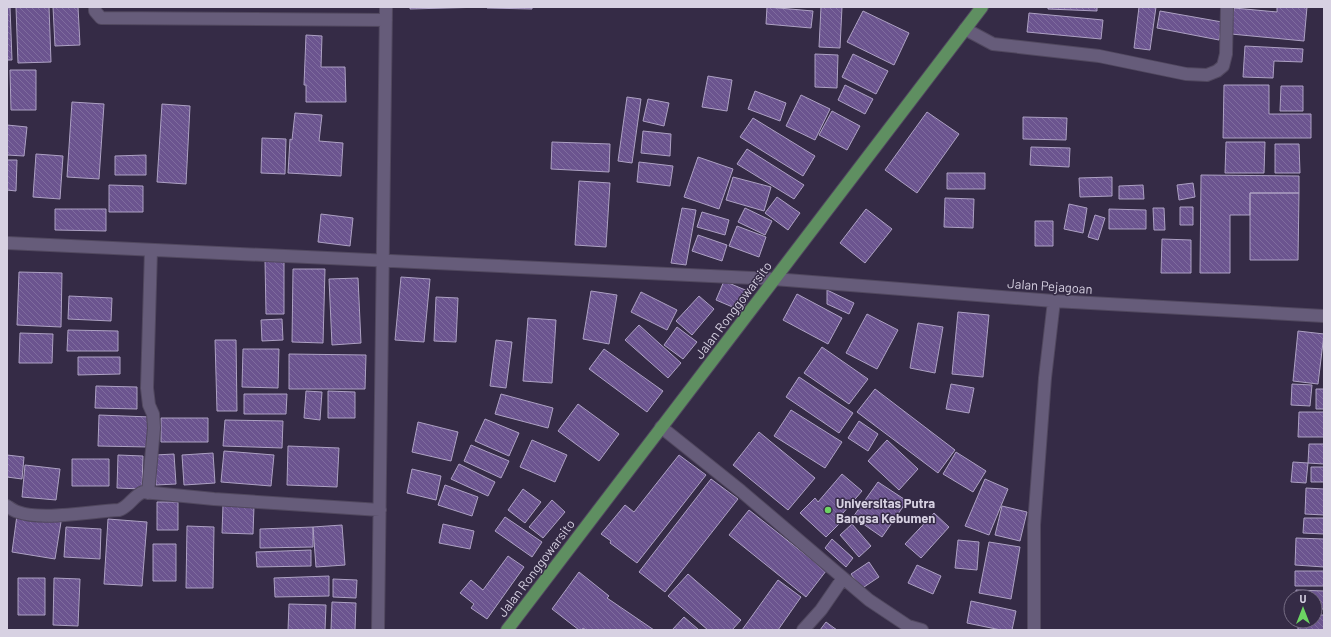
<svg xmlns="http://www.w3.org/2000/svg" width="1331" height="637" viewBox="0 0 1331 637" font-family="Barlow,sans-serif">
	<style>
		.building { fill: url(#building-back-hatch); stroke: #ada1c3 }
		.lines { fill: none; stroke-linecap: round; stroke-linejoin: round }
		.minor-casing { stroke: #51485f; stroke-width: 14 }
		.major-casing { stroke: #51485f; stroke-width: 14 }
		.minor { stroke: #665c7a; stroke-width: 12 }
		.major { stroke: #5f8f61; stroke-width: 12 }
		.poi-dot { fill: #6cd362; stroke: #352b46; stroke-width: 1.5 }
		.labels { text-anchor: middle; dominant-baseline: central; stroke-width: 3; stroke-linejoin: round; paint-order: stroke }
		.street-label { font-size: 13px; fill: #d7d1e2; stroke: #352b46 }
		.poi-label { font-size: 13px; font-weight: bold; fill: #d7d1e2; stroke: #352b46; text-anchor: start }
	</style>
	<defs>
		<pattern id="building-back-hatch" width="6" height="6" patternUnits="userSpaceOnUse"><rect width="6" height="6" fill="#6b548f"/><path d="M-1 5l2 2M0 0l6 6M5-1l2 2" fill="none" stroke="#7f6c9e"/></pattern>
	</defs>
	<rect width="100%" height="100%" fill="#352b46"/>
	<!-- building -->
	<path class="building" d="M7,7H10L12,60H7Z
		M16,7H49L51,62L18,63Z
		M53,7H78L80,45L55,46Z
		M410,7H485L410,9Z
		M487,7H532V9L487,8Z
		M767,7L813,11L811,28L766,24Z
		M821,7H842L840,48L819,47Z
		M1048,7H1097V11L1048,9Z
		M1139,7H1156L1150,50L1134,48Z
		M1277,7H1307L1304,41L1231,34L1234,8L1277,12Z
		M863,11L909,33L894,65L847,42Z
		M1160,11L1222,22L1219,40L1157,28Z
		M1029,13L1103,20L1101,39L1027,32Z
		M306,35L322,36L321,67H345L346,102H306V85H304Z
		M1245,46L1303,49L1302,62L1274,61L1273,78L1243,77Z
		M815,54L838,55L837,88L815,87Z
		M853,54L888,71L876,94L842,77Z
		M10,70H36V110H11Z
		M708,76L732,80L727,111L702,107Z
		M845,85L873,99L865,114L838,100Z
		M1224,85H1269V114H1311V138H1223Z
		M1281,86H1303V111H1280Z
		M755,91L786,103L780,121L748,109Z
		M801,95L830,109L815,140L786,126Z
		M627,97L641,99L632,163L618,161Z
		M648,99L669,103L664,126L643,121Z
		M72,102L104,104L99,179L67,177Z
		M162,104L190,106L186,184L157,182Z
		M832,111L860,126L847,150L819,135Z
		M927,112L959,134L917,193L885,170Z
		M295,113L322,115L319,141L343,143L341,176L288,173L290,139L292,140Z
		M1023,117L1067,118L1066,140L1023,139Z
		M753,118L815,156L803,176L740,137Z
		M7,125L27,127L24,156L7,155Z
		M643,131L671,134L670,156L641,153Z
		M262,138L286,139L285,174L261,173Z
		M552,142L610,144L609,172L551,169Z
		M1226,142H1265L1264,173H1225Z
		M1275,144H1299L1300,173H1275Z
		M1031,147L1070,148L1069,167L1030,165Z
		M747,149L804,185L794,199L737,164Z
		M36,154L63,156L60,199L33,197Z
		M146,155V175H115V156Z
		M698,157L733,169L719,209L684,197Z
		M7,160H17L16,191L7,190Z
		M639,162L673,166L670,186L637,182Z
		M947,173H985V189H947Z
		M1201,175L1299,176V193H1250V215H1230V273H1200Z
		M733,177L771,187L764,211L726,200Z
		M1112,177V196L1080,197L1079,178Z
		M579,181L610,183L606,247L575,245Z
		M1193,183L1195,197L1179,200L1177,185Z
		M109,185L143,186V212H109Z
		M1143,185L1144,199H1119V186Z
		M1250,193H1299L1298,260H1250Z
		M777,197L800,213L788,230L765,213Z
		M945,198L974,199L973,228L944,227Z
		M1069,204L1087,208L1083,233L1064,229Z
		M1180,207H1193V225H1180Z
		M682,208L696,210L686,265L671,263Z
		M745,208L772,221L765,235L738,222Z
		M1153,208H1164L1165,230H1154Z
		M55,209H106V231L55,230Z
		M866,209L892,229L865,263L840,243Z
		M1109,209L1146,210V229H1109Z
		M702,212L729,220L725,235L697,227Z
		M321,214L353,218L350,246L318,242Z
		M1095,215L1105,218L1098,240L1088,237Z
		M1035,221H1053V246H1035Z
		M737,226L766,237L759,257L729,246Z
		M698,235L727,245L722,261L692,251Z
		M1162,239L1191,240V273H1161Z
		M284,259V314H266L265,260Z
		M293,269H325L323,343L292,342Z
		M19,272L62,273L61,327L17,325Z
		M401,277L430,279L424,342L395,340Z
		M358,278L361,343L332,345L329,279Z
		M724,281L750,292L742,311L716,300Z
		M827,290L854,303L849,314L827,304Z
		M591,291L617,295L609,344L583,339Z
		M641,292L677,310L667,330L631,312Z
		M797,294L842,318L828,344L783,320Z
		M69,296L112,298L111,321L68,319Z
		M699,296L714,309L692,335L676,321Z
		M436,297L458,298L456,342L434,341Z
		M958,312L989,315L983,377L952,374Z
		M867,314L898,330L877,369L846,353Z
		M528,318L556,320L552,383L523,381Z
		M282,319L283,340L262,341L261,320Z
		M918,323L943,327L935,373L910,368Z
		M639,325L681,363L668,378L625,340Z
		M677,327L697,342L683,359L664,345Z
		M68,330L118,331V351H67Z
		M1298,331L1324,334L1318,384L1293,381Z
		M20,333L53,334L52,363H19Z
		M215,340H236L237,411H217Z
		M496,340L512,342L506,388L490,386Z
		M822,347L868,379L849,404L804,373Z
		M243,349H279L278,388L242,387Z
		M604,349L663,391L647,412L589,369Z
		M289,354L366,355L365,389H289Z
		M78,357H120V374L78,375Z
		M799,377L853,413L839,433L786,397Z
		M951,384L974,388L969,413L946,409Z
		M1292,384L1312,385L1310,406L1291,405Z
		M96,386L137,387V409L95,408Z
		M875,389L955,450L938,473L857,412Z
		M1316,389H1324V409H1316Z
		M306,391L322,392L320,420L304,418Z
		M328,391L355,392V418H328Z
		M244,394H287L286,414H244Z
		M501,394L553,408L548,428L495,414Z
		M578,404L619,434L599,461L558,431Z
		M791,410L842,442L825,468L774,436Z
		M1299,412H1324V437H1298Z
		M99,415L150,417L149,447L98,446Z
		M161,418H208V442H161Z
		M485,419L519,433L509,456L475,441Z
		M225,420L283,421L282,448L223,446Z
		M859,421L878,434L868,451L848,438Z
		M418,422L458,432L451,461L412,452Z
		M759,432L815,478L788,510L733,465Z
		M532,440L567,455L555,482L520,467Z
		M887,440L918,469L899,490L868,461Z
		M1309,444H1324V464L1308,463Z
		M471,445L509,461L501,478L464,461Z
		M288,446L339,448L337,487L287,485Z
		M224,451L274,455L271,486L221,482Z
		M956,452L986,471L973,492L943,474Z
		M213,453L215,483L184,485L182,455Z
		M174,454L176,484L156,485L155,455Z
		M7,455L24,457L22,479L7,477Z
		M118,455L143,456L142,489L117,488Z
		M679,455L706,475L637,563L610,543L611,541L601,534L625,505L634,512Z
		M72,459H109V486H72Z
		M1293,462L1308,463L1306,483L1291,482Z
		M459,464L495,482L488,496L451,479Z
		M25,465L60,469L56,500L22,497Z
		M1311,467H1324V482H1311Z
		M412,469L441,476L436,500L407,493Z
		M842,474L862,491L837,520L840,523L826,537L800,513L815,498L818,502Z
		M711,479L738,499L665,592L639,572Z
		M985,479L1008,489L989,535L965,526Z
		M878,482L907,501L882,537L853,517Z
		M445,485L478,497L472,516L438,505Z
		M1306,488L1324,489V515L1305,514Z
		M523,489L541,502L525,523L508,510Z
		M552,500L565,512L543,538L529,527Z
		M157,502H178V530H157Z
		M223,505L254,506L253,534L222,533Z
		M1002,506L1027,512L1020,541L995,535Z
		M749,510L826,571L806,597L729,535Z
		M934,513L949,527L921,558L905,544Z
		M17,515L61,522L55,559L12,552Z
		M505,517L542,542L532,557L495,531Z
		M1304,518H1324V534L1303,533Z
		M108,519L147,522L142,586L104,584Z
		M443,524L474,531L470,549L439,543Z
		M852,524L871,546L859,557L840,535Z
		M342,525L345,565L316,567L313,527Z
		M187,526L214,527L213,588H186Z
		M66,527L101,529L100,559L64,557Z
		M313,527V547L260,548V529Z
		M1296,538L1324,539V567L1295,565Z
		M832,539L853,558L846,567L825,548Z
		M958,540L979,542L977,570L955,568Z
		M989,542L1020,547L1011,599L979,593Z
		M153,544H176V581H153Z
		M311,550V566L257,567L256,552Z
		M508,556L524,567L487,619L471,608L474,604L460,593L471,580L483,590Z
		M869,562L879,577L861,589L851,574Z
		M917,565L941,576L933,594L908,583Z
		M1295,571H1324V586H1295Z
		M579,572L609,596L607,598L654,630H586L583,628L582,630H579L552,609Z
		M688,574L741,620L732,630H708L668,596Z
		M329,576V596L275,597L274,578Z
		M18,578H45V615H18Z
		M54,578L80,579L78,626L53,625Z
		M333,579L357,580L356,598L333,597Z
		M778,580L801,597L778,630H742Z
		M1296,590L1324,591V609H1315V597H1296Z
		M971,601L1016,611L1012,630H1001L967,623Z
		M332,602L356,603L355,630H331Z
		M289,604L326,605L325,630H288Z
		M1315,615H1324V630H1298V621H1315Z
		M684,617L699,630H672Z
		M826,622L837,630H820Z"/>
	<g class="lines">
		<!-- minor casing -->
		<g class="minor-casing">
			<path id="minor" d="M95,7V11L101,18L386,20
				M965,29L993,44L1099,56L1186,74L1207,75L1217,71L1223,66L1226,54L1227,7
				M7,243L774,279L1054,301L1324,316
				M661,427L741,491L869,600L908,626L922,630
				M148,493L154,428L153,414L149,405L147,388L151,250
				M7,506C10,508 14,511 18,512C42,521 92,511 119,510C129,507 133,496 143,492L214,499L380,510
				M378,630L386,7
				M803,630L821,610L843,578
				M1034,630V525L1045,378L1054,301"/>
		</g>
		<!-- major casing -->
		<g class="major-casing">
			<path id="major" d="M507,630L982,7"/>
		</g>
		<!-- minor -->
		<use href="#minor" class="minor"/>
		<!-- major -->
		<use href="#major" class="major"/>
	</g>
	<!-- markers -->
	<circle class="poi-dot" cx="828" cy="510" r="4"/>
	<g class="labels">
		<!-- street labels -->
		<g class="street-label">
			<text transform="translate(1050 286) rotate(4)">Jalan Pejagoan</text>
			<text transform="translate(733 310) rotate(-53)">Jalan Ronggowarsito</text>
			<text transform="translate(536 568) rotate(-53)">Jalan Ronggowarsito</text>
		</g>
		<!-- poi labels -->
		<g class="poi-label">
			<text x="836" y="503">Universitas Putra<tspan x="836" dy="15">Bangsa Kebumen</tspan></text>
		</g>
	</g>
	<!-- border -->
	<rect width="1331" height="637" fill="none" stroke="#d7d1e2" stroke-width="16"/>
	<!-- north arrow -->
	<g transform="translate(1303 609)"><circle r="19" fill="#352b46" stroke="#766d84"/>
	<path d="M0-3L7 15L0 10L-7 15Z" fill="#6cd362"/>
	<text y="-6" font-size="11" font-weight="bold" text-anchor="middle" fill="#d7d1e2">U</text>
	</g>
</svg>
